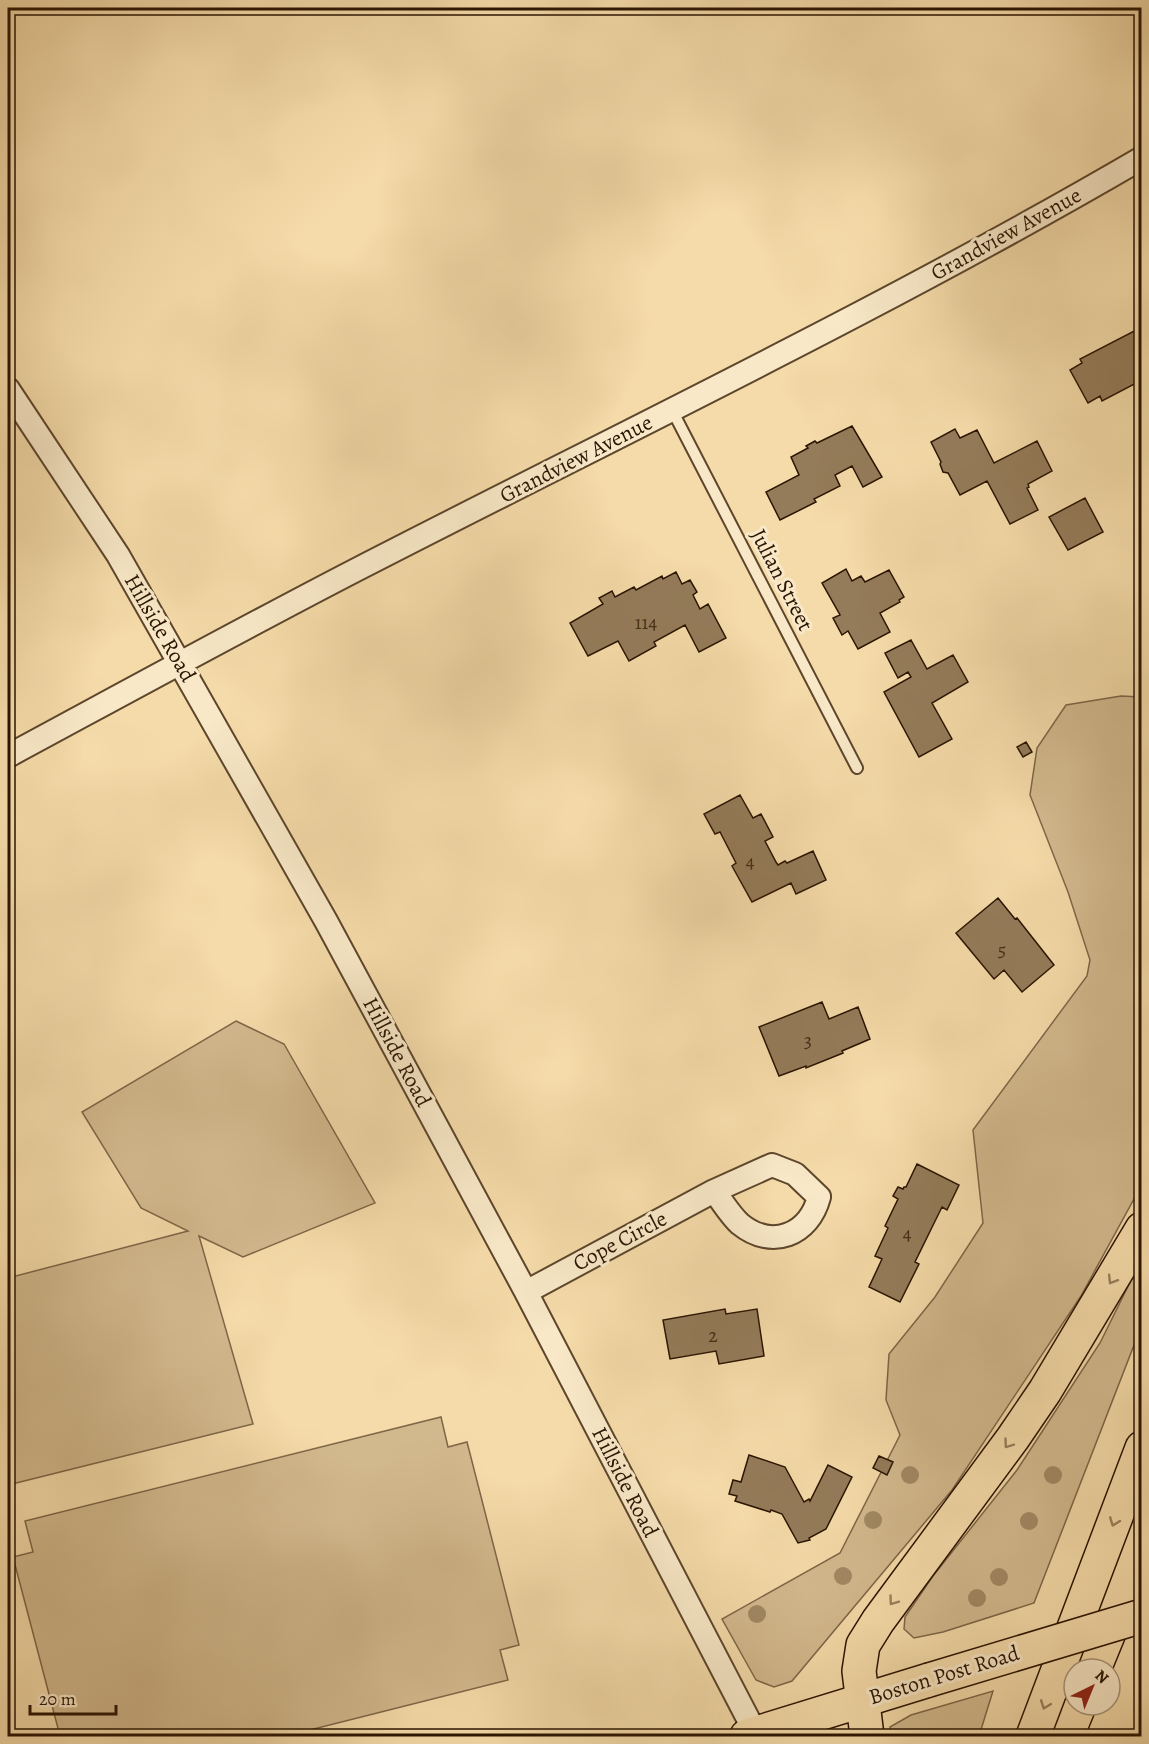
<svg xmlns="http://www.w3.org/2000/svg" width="1149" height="1744" viewBox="0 0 1149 1744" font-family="Alegreya,serif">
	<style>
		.green { fill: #d2b98d; stroke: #7e6648; stroke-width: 1.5 }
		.building { fill: #947b59; stroke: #2a1402; stroke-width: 1.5 }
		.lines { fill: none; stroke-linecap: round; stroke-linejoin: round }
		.service-casing { stroke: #5d462c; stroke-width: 14 }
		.minor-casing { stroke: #5d462c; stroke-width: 26 }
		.primary-casing { stroke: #2a1402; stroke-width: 36 }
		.motorway-casing { stroke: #2a1402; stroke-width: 36 }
		.service { stroke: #f8e8c7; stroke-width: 10 }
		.minor { stroke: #f8e8c7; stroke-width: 22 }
		.primary { stroke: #f5dba9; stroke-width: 33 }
		.motorway { stroke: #f5dba9; stroke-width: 33 }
		.primary-bridge-casing { stroke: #2a1402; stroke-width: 36; stroke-linecap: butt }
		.primary-bridge { stroke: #f5dba9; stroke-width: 33 }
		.tree { fill: #a18964 }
		.oneway { stroke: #9a815e }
		.labels { text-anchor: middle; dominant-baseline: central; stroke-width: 6; stroke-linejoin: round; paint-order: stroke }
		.number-label { font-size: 20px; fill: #442e18 }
		.street-label { font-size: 22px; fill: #2a1402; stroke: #f8e8c7 }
	</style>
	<rect width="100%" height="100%" fill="#f5dba9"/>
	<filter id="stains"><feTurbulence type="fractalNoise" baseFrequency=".00333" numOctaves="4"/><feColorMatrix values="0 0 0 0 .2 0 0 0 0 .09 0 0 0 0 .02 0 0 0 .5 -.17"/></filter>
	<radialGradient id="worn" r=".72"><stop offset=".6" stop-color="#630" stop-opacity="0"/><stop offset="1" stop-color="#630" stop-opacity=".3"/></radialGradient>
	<!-- green -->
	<path class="green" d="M1121,696L1141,697V1186L1081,1296L952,1490L792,1681L774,1687L756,1680L722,1619L840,1553L900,1435L886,1400L889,1354L935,1297L983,1223L973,1130L1087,976L1090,960L1068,892L1030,795L1037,748L1066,705Z
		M236,1021L284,1044L375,1203L243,1257L199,1236L253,1424L8,1485V1278L188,1231L141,1208L82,1112Z
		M1141,1260V1327L1034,1603L943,1632L914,1638L904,1629L905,1617L933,1576L1017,1470L1100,1343Z
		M441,1417L448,1447L467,1442L519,1645L500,1650L508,1680L286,1736H60L13,1557L33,1552L25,1521Z
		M993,1691L979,1736H890V1727L911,1715Z"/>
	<!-- building -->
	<path class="building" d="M1142,327V380L1102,401L1100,396L1088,403L1070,370L1082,363L1080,359Z
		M852,426L882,477L863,487L852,466L835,475L840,486L814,499L816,502L780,520L766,492L799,475L791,457L808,448L806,446L815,441L817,443Z
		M955,429L960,438L977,430L994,463L1037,441L1052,471L1028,484L1029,487L1027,488L1038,510L1010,524L987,481L960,495L948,473L943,472L940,464L941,462L931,442Z
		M1085,498L1103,532L1068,550L1049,517Z
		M846,569L852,581L861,576L865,582L889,570L904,597L899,600L900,602L880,613L890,632L858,649L848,631L842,635L833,618L840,615L822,583Z
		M676,572L682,584L690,580L697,592L693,595L700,609L708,604L726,638L699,652L685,625L654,642L656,646L629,661L618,641L588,656L570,623L603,604L599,598L612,591L615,597L634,587L636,590L662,576L663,579Z
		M911,640L927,669L953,655L968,682L932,703L952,739L919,757L884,692L911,677L908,672L898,678L885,653Z
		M1026,742L1032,752L1023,757L1017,747Z
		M740,795L753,818L761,814L773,837L765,841L776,862L778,865L785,861L787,863L813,851L826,880L796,894L791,883L752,902L732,866L736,863L720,832L715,834L704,814Z
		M998,898L1015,919L1017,918L1054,965L1022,992L1004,970L994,979L956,933Z
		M822,1002L829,1019L858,1007L870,1039L842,1051L843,1053L806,1068V1066L779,1076L759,1027Z
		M917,1164L959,1185L947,1210L942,1207L915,1262L919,1264L900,1302L869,1287L882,1259L875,1256L888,1228L885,1226L898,1199L893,1196L898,1187L903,1189L904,1187H906Z
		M725,1309L726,1314L757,1309L764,1356L719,1364L716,1351L670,1359L663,1320Z
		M749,1455L785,1467L804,1502L809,1499L810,1501L828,1465L852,1477L826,1529L809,1538L810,1540L798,1543L782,1514L771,1510L770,1512L735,1501L737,1496L729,1494L733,1480L741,1482Z
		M879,1456L893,1462L887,1475L873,1468Z"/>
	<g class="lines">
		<!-- service casing -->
		<g class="service-casing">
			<path id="service" d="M672,410L857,768"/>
		</g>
		<!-- minor casing -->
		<g class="minor-casing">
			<path id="minor" d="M8,389L118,555L326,921L526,1292L756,1734
				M8,756C123,694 238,631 354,571C618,435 885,308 1142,158
				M772,1165L795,1174L819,1197C809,1235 772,1250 740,1224C730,1215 722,1201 714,1191Z
				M526,1292L714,1191"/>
		</g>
		<!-- primary casing -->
		<g class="primary-casing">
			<path id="primary" d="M747,1736L929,1680"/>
		</g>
		<!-- motorway casing -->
		<g class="motorway-casing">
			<path id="motorway" d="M867,1736L859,1671L863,1645L878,1621L1013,1438L1045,1391L1142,1229
				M1033,1736L1142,1448
				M1104,1736L1142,1643
				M1134,1736L1142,1709"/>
		</g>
		<!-- service -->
		<use href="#service" class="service"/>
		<!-- minor -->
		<use href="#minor" class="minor"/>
		<!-- primary -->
		<use href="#primary" class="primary"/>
		<!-- motorway -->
		<use href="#motorway" class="motorway"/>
		<!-- primary-bridge casing -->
		<g class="primary-bridge-casing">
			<path id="primary-bridge" d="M929,1680L1142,1616"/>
		</g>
		<!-- primary-bridge -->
		<use href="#primary-bridge" class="primary-bridge"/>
	</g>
	<!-- trees -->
	<g class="tree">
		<circle cx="910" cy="1475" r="9"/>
		<circle cx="1053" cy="1475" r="9"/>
		<circle cx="873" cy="1520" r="9"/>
		<circle cx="1029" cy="1521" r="9"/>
		<circle cx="843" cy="1576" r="9"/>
		<circle cx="999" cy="1577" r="9"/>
		<circle cx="977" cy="1598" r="9"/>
		<circle cx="757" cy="1614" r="9"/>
	</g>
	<!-- one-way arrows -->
	<defs><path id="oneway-chevron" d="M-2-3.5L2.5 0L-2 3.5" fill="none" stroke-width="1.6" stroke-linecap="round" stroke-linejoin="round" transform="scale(1.5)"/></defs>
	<g class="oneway">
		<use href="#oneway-chevron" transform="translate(1112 1280) rotate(121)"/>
		<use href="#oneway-chevron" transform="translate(1008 1444) rotate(126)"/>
		<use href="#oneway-chevron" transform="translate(1114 1522) rotate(111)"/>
		<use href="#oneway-chevron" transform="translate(893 1601) rotate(126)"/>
		<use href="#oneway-chevron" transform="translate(1045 1705) rotate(111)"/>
	</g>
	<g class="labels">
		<!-- number labels -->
		<g class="number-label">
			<text x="646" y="622">114</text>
			<text x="750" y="861">4</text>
			<text x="1002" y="949">5</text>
			<text x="808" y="1040">3</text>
			<text x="907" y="1233">4</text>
			<text x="713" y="1335">2</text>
		</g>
		<!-- street labels -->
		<g class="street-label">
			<text transform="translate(1006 234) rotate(-29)">Grandview Avenue</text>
			<text transform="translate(576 459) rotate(-27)">Grandview Avenue</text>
			<text transform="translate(782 580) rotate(63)">Julian Street</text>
			<text transform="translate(160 628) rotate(60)">Hillside Road</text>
			<text transform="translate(397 1052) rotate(62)">Hillside Road</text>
			<text transform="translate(620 1241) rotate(-28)">Cope Circle</text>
			<text transform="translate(625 1482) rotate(63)">Hillside Road</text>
			<text transform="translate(944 1675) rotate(-17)">Boston Post Road</text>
		</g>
	</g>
	<!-- margin -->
	<rect width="1149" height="1744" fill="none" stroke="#f5dba9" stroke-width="30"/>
	<rect x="9" y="9" width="1131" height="1726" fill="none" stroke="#2a1402" stroke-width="3"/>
	<rect x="15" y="15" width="1119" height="1714" fill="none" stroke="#2a1402" stroke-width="1.5"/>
	<!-- north arrow -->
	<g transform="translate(1092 1687) rotate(43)"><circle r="28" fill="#f8e8c7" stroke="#a69378" stroke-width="1.5"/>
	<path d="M0-4.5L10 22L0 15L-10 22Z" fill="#8f2418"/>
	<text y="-9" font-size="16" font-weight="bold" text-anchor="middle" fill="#2a1402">N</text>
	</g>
	<!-- scale -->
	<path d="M30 1705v9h86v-9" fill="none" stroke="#2a1402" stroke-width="3"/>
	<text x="39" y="1705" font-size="18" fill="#2a1402" stroke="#f8e8c7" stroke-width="4.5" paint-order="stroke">20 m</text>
	<rect width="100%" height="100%" filter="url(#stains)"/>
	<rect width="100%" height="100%" fill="url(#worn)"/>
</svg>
